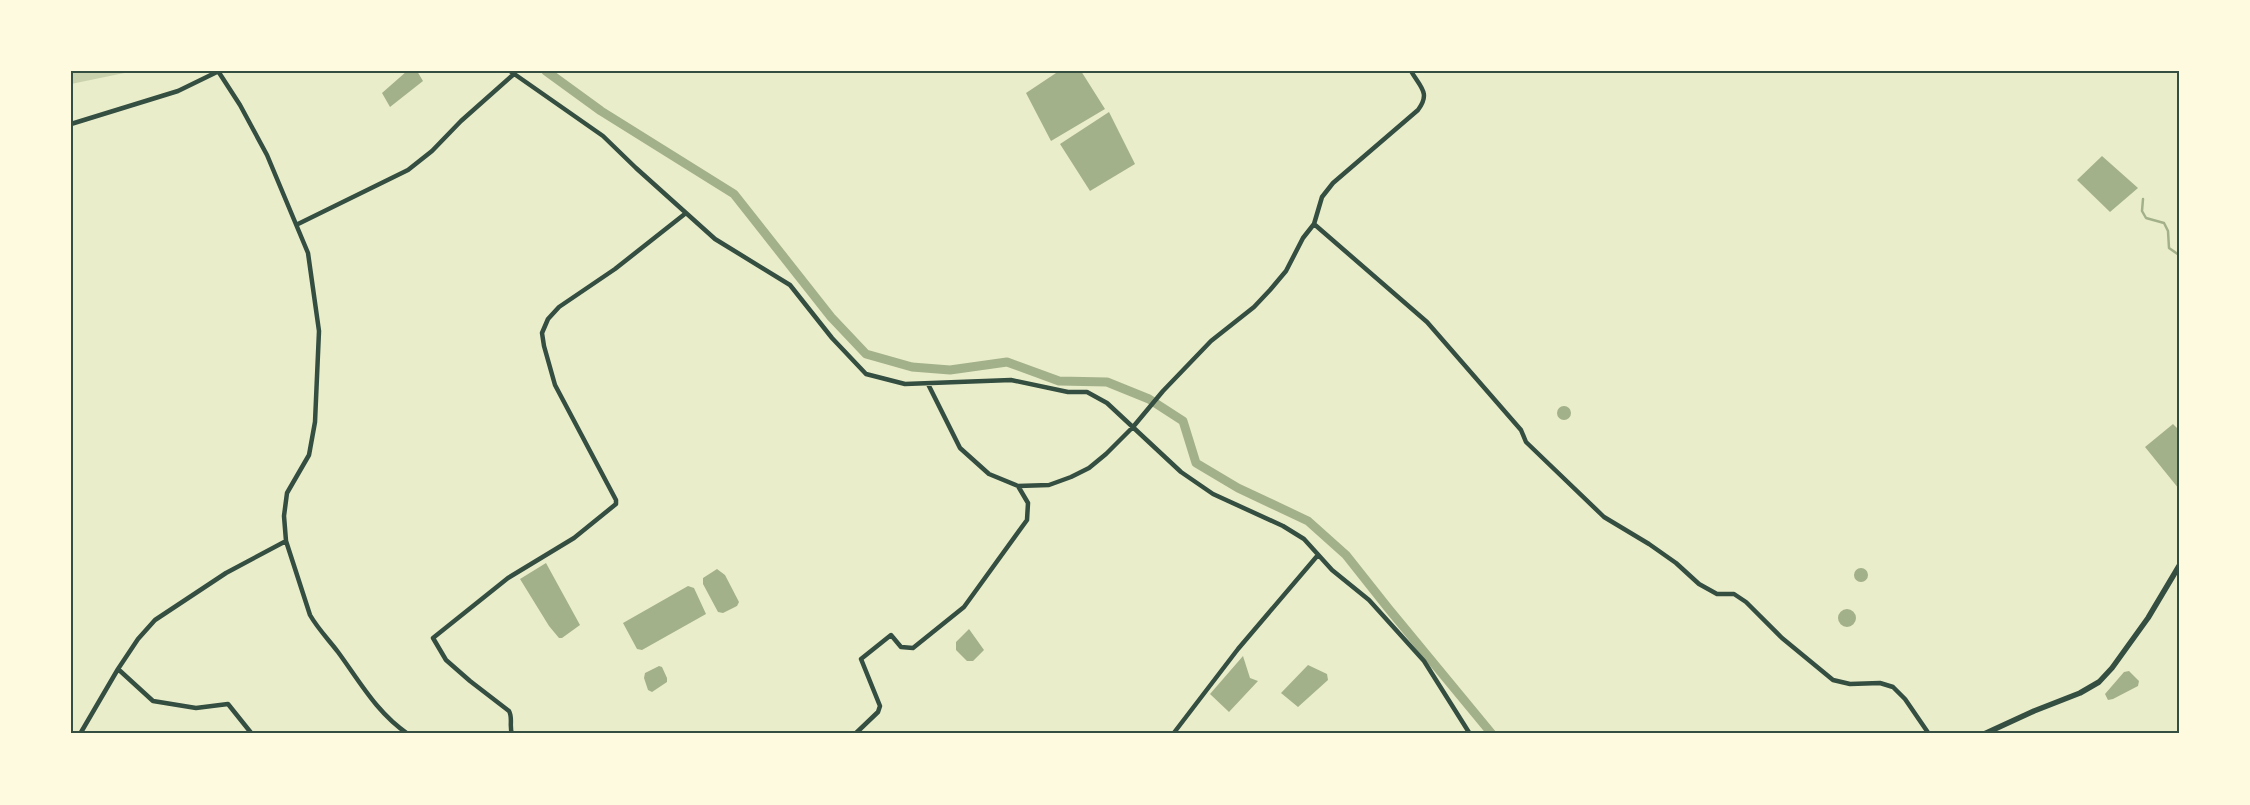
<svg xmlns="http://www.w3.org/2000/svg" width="2250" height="805" viewBox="0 0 2250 805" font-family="Signika,sans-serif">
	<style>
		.green { fill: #cad2ad }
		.water { fill: #a3b18a }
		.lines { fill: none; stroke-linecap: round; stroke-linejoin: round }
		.stream { stroke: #a3b18a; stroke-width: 2.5 }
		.canal { stroke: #a3b18a; stroke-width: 9 }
		.minor { stroke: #344e41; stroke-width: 4.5 }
		.tertiary { stroke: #344e41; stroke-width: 5.5 }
		.neatline { fill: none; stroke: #344e41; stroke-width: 2 }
	</style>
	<rect width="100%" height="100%" fill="#e9edc9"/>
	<!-- green -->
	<path class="green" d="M71,71H134L71,84Z"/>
	<!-- water -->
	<path class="water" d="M407,71H417L423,81L390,107L382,93Z
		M1059,71H1081L1105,109L1051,141L1026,93Z
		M1109,112L1135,164L1090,191L1060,144Z
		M2102,156L2138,188L2110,212L2077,180Z
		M1557 413a7 7 0 1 1 14 0a7 7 0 1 1-14 0Z
		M2173,424L2179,430V489L2145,447Z
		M546,563L580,625L562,638H559L549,626L520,579Z
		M1854 575a7 7 0 1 1 14 0a7 7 0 1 1-14 0Z
		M717,569L725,575L739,602L737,606L723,613L718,612L703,584V578Z
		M688,586L694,588L706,614L642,650L637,649L623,623Z
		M1838 618a9 9 0 1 1 18 0a9 9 0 1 1-18 0Z
		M969,629L984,650L973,661H967L956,650V642Z
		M1243,656L1250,678L1258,681L1229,712L1210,694Z
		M1308,665L1327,674L1328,680L1298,707L1281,693Z
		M659,666L662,667L667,678V682L652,692L648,690L644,678L645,673Z
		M2129,671L2139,681L2138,686L2113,699L2108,700L2105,694L2124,672Z"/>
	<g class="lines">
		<!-- stream -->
		<path class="stream" d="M2143,199L2142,211L2146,218L2164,223L2168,231L2169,248L2179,255"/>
		<!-- canal -->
		<path class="canal" d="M546,71L601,111L734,194L831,317L866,354L912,367L950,370L1007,362L1059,381L1107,382L1149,399L1183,421L1196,463L1238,488L1308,521L1346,555L1388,608L1492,734"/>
		<!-- minor -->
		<path class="minor" d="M218,71L240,105L267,155L308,253L319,331L315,422L309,455L287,493L284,516L286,541L310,615C318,629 329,640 338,652C360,682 377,713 408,734
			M510,71L603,136L636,168L715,239L790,285L832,338L866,374L905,384L1011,380L1068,392H1087L1107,403L1181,472L1213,494L1283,526L1304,539L1332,570L1369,600L1424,661L1470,734
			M71,124L178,91L217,72
			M298,224L408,170L432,151L461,121L514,74
			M1314,224L1427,322L1521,430L1526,442L1604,517L1649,544L1676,563L1699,584L1717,594H1734L1746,602L1782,638L1833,680L1850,684L1880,683L1893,687L1905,699L1929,734
			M928,384L960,448L989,474L1018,486L1049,485L1071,477L1089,468L1106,454L1133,427L1163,391L1211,341L1254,307L1270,290L1286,271L1303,238L1314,224L1322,197L1333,183L1418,110C1431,93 1420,87 1411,71
			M118,669L153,701L196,708L228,704L252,734
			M80,734L118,669L138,639L155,620L226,573L286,541
			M512,734C509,726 513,718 509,711L470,681L446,660L433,638L508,578L574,538L616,504V500L555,385L544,346L542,333L548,319L559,307L615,269L686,213
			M855,734L878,712L880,706L861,659L891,635L901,647L913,648L964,607L1027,520L1028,503L1018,486
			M1173,734L1238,649L1318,555"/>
		<!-- tertiary -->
		<path class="tertiary" d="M1984,734L2034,711L2080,693L2099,682L2112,668L2148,618L2179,566"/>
	</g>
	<!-- border -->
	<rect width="2250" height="805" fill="none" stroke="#fefae0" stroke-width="145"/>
	<rect x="72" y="72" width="2106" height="660" class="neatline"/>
</svg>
